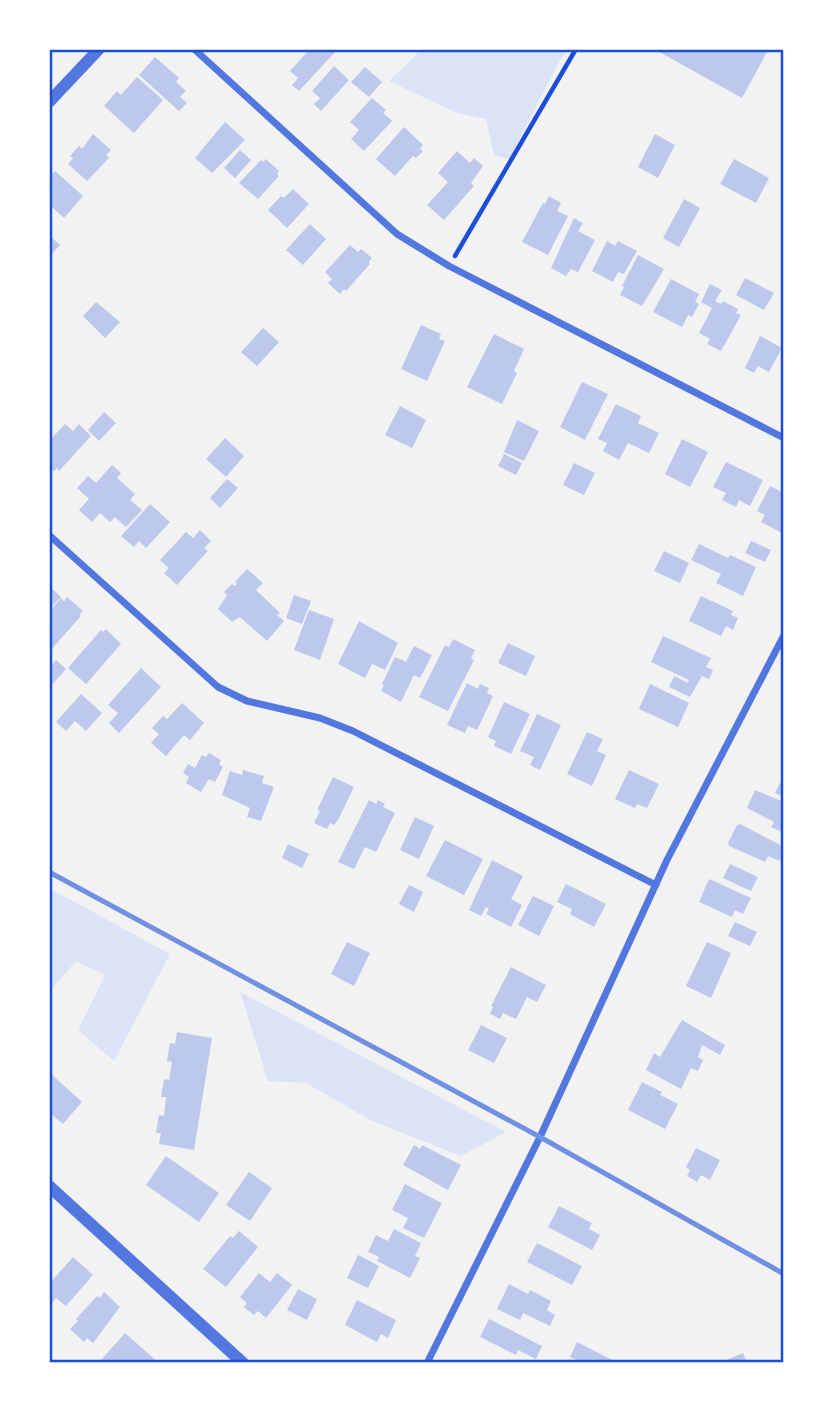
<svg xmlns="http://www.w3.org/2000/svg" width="833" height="1412" viewBox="0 0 833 1412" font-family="'Alegreya Sans',sans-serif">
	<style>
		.green { fill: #dbe4f7 }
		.building { fill: #bdc9ec }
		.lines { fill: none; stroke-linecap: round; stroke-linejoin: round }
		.path { stroke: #1d4ed8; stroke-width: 4.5 }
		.minor { stroke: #5277de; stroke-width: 7 }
		.tertiary { stroke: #5277de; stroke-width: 12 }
		.rail { stroke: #7290e2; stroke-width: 5 }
		.neatline { fill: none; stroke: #1d4ed8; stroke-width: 2.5 }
	</style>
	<rect width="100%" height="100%" fill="#f2f2f2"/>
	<!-- green -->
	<path class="green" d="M422,49H566L509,159L494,155L486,119L457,113L389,81Z
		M49,888L170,954L114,1061L78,1030L105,975L76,961L49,992Z
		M240,992L506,1132L461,1156L370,1120L306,1083L268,1081Z"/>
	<!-- building -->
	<path class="building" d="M310,49L336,51L299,91L292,85L298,78L290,71Z
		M654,49H765L768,50L742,98Z
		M155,57L179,78L176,82L186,91L180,97L187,103L179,111L139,75Z
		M334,66L349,80L321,111L314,104L320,98L312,91Z
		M365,67L382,82L369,97L351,82Z
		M137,77L163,100L134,133L104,106L117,91L121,95Z
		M372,98L386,110L383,113L392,121L364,151L351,139L359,130L350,122Z
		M225,122L245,140L212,173L195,158Z
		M404,127L423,145L420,149L423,151L416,158L413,156L395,176L376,159Z
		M93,134L111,150L106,155L109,158L87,181L68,164L73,158L70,156L79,146L82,149Z
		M655,134L675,145L658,178L638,167Z
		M240,150L251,160L235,178L224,168Z
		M457,151L470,163L474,158L483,166L471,183L474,186L444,220L427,205L448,182L438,173Z
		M266,159L279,171L277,174L279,176L258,199L239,183L261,160L263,162Z
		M734,159L769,178L756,203L720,184Z
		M55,171L83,196L64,218L49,204V178Z
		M293,189L309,204L287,228L268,210L281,196L284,198Z
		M549,196L561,203L557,211L568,216L548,255L522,242L543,203L545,204Z
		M684,199L700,208L679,247L663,238Z
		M574,218L583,223L578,231L595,240L578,272L571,269L566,276L551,268Z
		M310,224L326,239L303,265L286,250Z
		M49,235L60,245L49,257Z
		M607,241L615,246L618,241L637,251L624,274L618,272L613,282L592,271Z
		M350,245L358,252L361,249L372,258L369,262L370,264L346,291L344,289L340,294L328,283L332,279L325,272Z
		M638,255L664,269L642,306L620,295L624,287L622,286Z
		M745,278L774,293L764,310L736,295Z
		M671,279L699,294L695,302L699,304L692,317L688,315L682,327L653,312Z
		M710,284L722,290L715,301L721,304L723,301L738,309L736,313L741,315L721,351L707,344L710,339L699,333L712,308L701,302Z
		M96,302L120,322L105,338L83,316Z
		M421,325L441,334L439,339L445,341L427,381L401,369Z
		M263,328L279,342L257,366L241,352Z
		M494,334L524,349L514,371L517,373L502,404L467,387Z
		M760,336L782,348L769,372L758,366L754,373L745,368Z
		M582,382L608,394L585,440L560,427Z
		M616,404L641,416L638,423L659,433L649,453L628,443L619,460L603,451L607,443L598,439Z
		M400,406L426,420L412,448L385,435Z
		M104,412L116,423L99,441L88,430Z
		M517,420L539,431L524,461L504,452Z
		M65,424L73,431L79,424L91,436L59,471L57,468L54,471L49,467V441Z
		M225,438L244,456L226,477L206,459Z
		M682,439L708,452L690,487L665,474Z
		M504,454L522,463L516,475L498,466Z
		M726,462L763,480L750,506L739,500L736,507L722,500L726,493L713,487Z
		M574,463L595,473L584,495L563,485Z
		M112,465L121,473L117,478L135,494L130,500L142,510L126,527L115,517L110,522L100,513L92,522L79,510L89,499L77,488L88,476L96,483Z
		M227,479L238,488L220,508L210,498Z
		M770,486L784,493V534L761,522L765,515L757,511Z
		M150,504L170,522L146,548L139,541L134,547L121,536Z
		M200,530L211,541L204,548L208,551L177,585L164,573L169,568L160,560L186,532L193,538Z
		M751,541L771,550L765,562L745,553Z
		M699,544L728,558L730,555L756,567L743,596L716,583L721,574L691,560Z
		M664,551L689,563L680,583L654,571Z
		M247,569L263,583L256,590L280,613L277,615L284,621L267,641L240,617L232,622L218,609L227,595L224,592L232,584L235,586L237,584L235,582Z
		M49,586L61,597L49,609Z
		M294,595L311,601L302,624L286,618Z
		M701,596L733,611L731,615L738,618L733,630L726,626L721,636L689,621Z
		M67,597L83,611L79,615L81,616L49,652V612L61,598L64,601Z
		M309,610L334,619L320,660L294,650Z
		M359,621L398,643L385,670L372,664L365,678L338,664Z
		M106,629L121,644L86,684L68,668L101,630L103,632Z
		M663,636L711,658L706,667L713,670L709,679L702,676L690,697L669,687L674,676L688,683L689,680L651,662Z
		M453,639L475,650L471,658L474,660L448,711L419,697L445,645L449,647Z
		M508,643L535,656L526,676L498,663Z
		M414,646L432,655L420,678L414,675L401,702L381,691L384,685L382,684L395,657L406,662Z
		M56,660L66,669L49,688V668Z
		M141,668L161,687L119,733L109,723L118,713L108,705Z
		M467,683L478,689L480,684L489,688L487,693L493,696L477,730L468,726L465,733L447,725Z
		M650,684L689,703L678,727L639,709Z
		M81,694L102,713L86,731L75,721L66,731L56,722Z
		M504,702L530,714L511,754L494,746L496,741L488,737Z
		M182,703L204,723L190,740L184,735L166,756L151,743L159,734L152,728L163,716L167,719Z
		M537,714L561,725L540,770L530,765L534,757L520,751Z
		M587,732L603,739L597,751L606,755L592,786L567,774Z
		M209,753L221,760L219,764L223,767L215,782L209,779L201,792L186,783L189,777L183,773L188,764L195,768L202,755L206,757Z
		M243,770L264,776L262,783L274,787L261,821L247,817L250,808L222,795L230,771L242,775Z
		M629,770L659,784L647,808L637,804L635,808L615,799Z
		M784,775V797L775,793Z
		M333,777L354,787L338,820L334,825L330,823L327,829L314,823L320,811L317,810Z
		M755,790L784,802V833L771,827L774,822L747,808Z
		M369,800L376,804L378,800L385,804L383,807L395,813L376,852L365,847L354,869L338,862Z
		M415,817L434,826L419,859L400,850Z
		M740,824L784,847L780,861L768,856L765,862L729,846L728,843L737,825Z
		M445,840L483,859L464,895L426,876Z
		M288,844L309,854L302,868L282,858Z
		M492,860L523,876L511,899L522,905L511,927L486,914L489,909L486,907L481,916L469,910Z
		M730,864L758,877L751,891L723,878Z
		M709,879L751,898L743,914L735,910L732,917L699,902Z
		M566,884L606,904L594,927L570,914L572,909L557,902Z
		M409,885L423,892L414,912L399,904Z
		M533,896L554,906L539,936L518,925Z
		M735,922L757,932L750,946L728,936Z
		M347,942L370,953L354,986L331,974Z
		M707,942L731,953L711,998L686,986Z
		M511,967L546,985L537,1002L527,997L516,1019L503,1013L500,1019L490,1014L493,1007L491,1006Z
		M682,1020L725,1045L720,1055L702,1045L698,1057L703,1060L698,1071L691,1068L681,1089L646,1070L654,1053L660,1057Z
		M481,1025L507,1038L494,1063L468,1050Z
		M177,1032L212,1038L194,1150L159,1144L161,1133H156L159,1115L164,1116L166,1097H161L164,1079L169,1080L172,1062L167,1061L170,1043L175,1044Z
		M49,1072L82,1102L63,1124L49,1112Z
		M642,1082L662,1092L660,1095L678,1104L665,1129L628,1110Z
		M414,1145L420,1149L422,1145L461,1165L448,1190L403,1165Z
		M696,1148L720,1160L710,1180L701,1175L697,1182L687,1176L690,1170L686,1167Z
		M166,1156L219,1193L199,1222L146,1185Z
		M249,1172L272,1188L250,1221L226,1205Z
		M405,1184L442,1203L424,1238L403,1228L408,1218L392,1210Z
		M559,1206L592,1223L589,1229L600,1235L592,1250L548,1227Z
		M394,1229L421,1243L415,1256L420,1258L410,1278L377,1261L379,1257L368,1252L376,1235L388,1241Z
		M239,1231L258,1247L226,1287L203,1269L230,1236L233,1238Z
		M537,1243L582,1266L572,1285L527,1262Z
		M358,1255L379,1266L368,1288L347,1278Z
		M73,1257L93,1275L66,1306L56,1298L49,1306V1284Z
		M259,1273L270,1282L277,1273L292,1285L266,1318L258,1311L254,1315L244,1307L247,1303L240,1297Z
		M509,1284L528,1294L530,1290L551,1301L547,1310L555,1315L550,1326L523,1313L520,1320L497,1309Z
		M298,1289L317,1299L307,1320L287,1310Z
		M104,1292L120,1307L93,1343L87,1338L84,1342L70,1329L78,1321L76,1319L97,1296L100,1298Z
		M357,1300L396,1320L388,1338L381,1334L377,1342L345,1325Z
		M489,1319L542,1346L536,1359L518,1350L516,1355L480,1337Z
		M125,1333L159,1363H104L101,1360Z
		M577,1342L618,1363H583L570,1357Z
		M743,1353L746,1360L743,1363H725L724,1361Z"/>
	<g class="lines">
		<!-- path -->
		<path class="path" d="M455,256L576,49"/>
		<!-- minor -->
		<path class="minor" d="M194,49L397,234L449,266L784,438
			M49,535L218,687L247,701L320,718L353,731L656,885
			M427,1363L540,1137L667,860L784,635"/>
		<!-- tertiary -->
		<path class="tertiary" d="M49,102L99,49
			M49,1186L243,1363"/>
		<!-- rail -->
		<path class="rail" d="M49,872L540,1137L784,1274"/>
	</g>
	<!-- border -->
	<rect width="833" height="1412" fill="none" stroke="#ffffff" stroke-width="102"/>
	<rect x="51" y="51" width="731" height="1310" class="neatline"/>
</svg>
